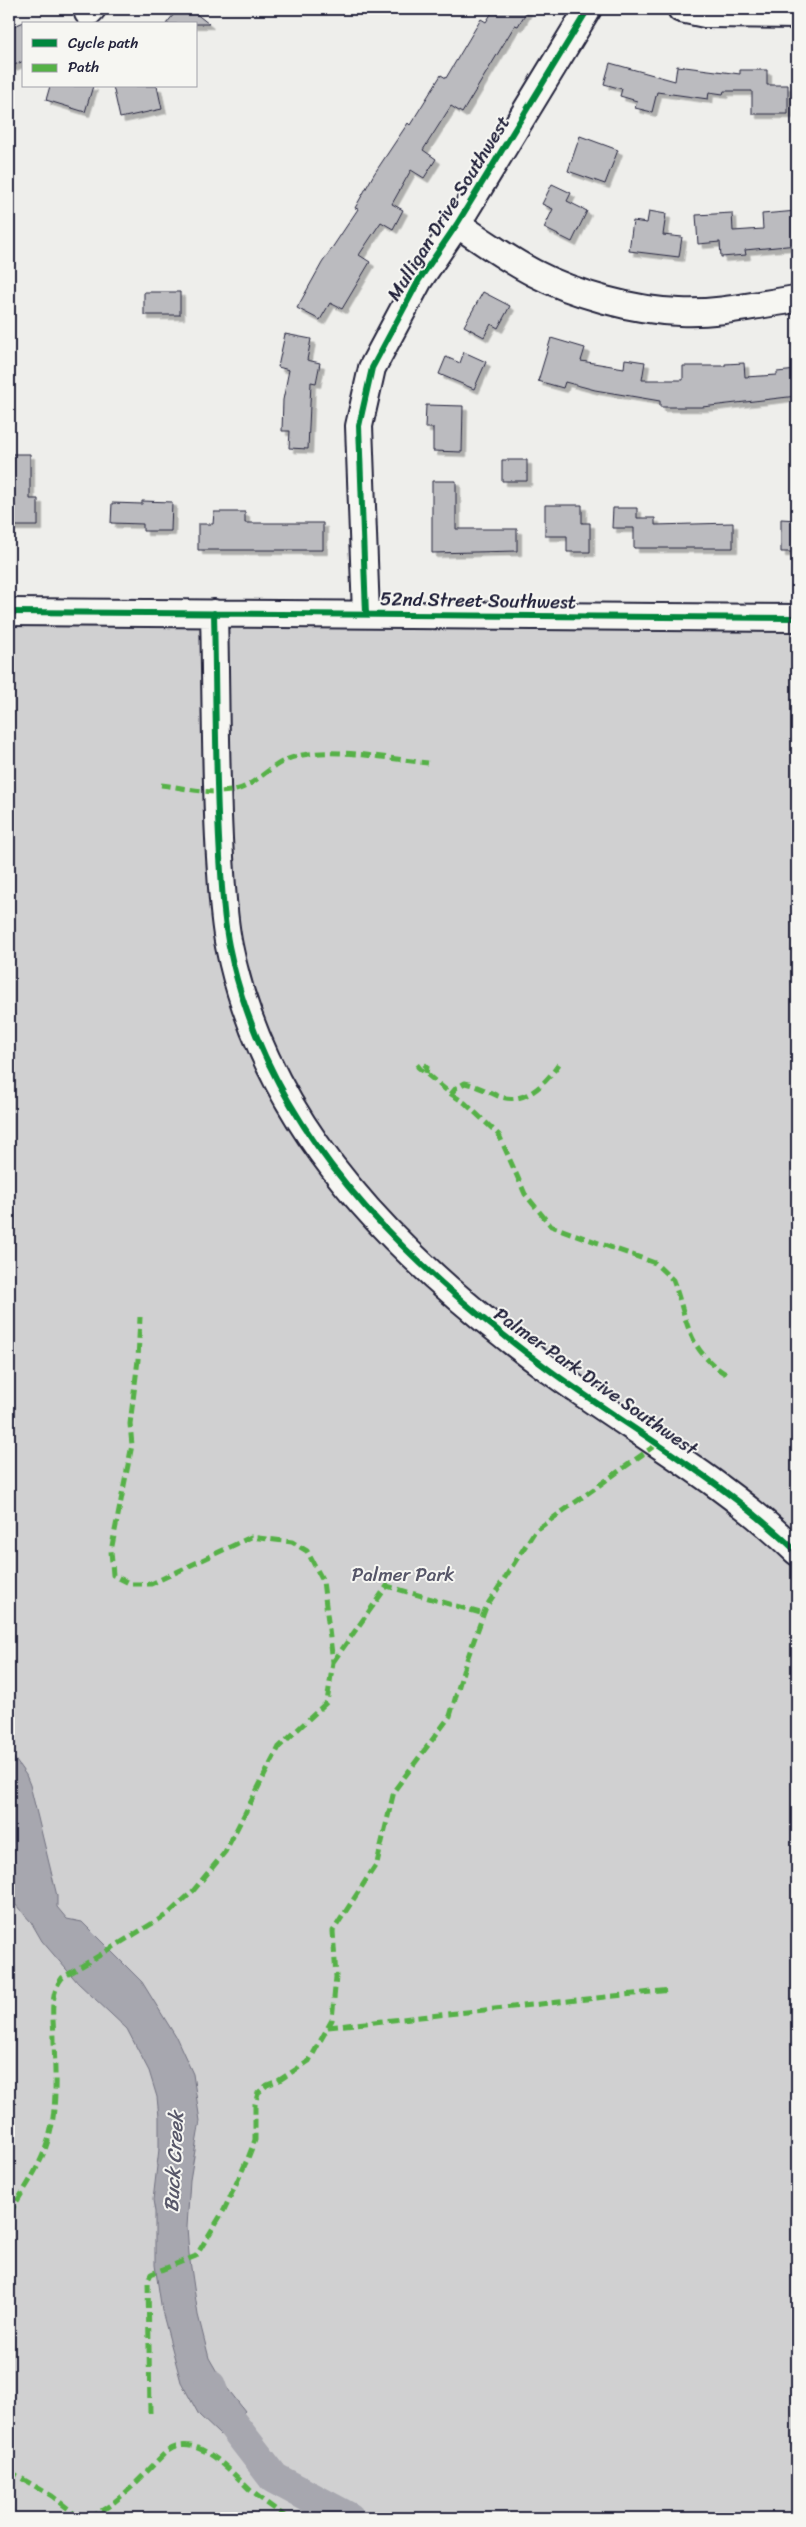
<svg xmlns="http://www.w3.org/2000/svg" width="806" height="2527" viewBox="0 0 806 2527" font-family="Sriracha,sans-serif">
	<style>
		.green { fill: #d0d0d1; stroke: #797986 }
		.water { fill: #a7a7af; stroke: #727281 }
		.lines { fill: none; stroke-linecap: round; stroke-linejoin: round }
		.river { stroke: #a7a7af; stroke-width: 32 }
		.building { fill: #bbbbbf; stroke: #22223b; filter: url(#shadow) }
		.minor-casing { stroke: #22223b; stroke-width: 30 }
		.minor { stroke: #f6f6f2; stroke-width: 26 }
		.quiet { stroke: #55b146; stroke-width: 5; stroke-dasharray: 10 5; stroke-linecap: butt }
		.cycleway-casing { stroke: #f6f6f2; stroke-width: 9 }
		.cycleway { stroke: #00873e; stroke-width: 6 }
		.labels { text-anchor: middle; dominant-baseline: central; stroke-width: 4; stroke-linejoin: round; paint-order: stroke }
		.street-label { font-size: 19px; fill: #22223b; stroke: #f6f6f2 }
		.park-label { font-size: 19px; fill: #565668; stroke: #f6f6f2 }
		.water-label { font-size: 20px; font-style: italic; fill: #575769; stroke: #f6f6f2 }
	</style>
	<defs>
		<filter id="shadow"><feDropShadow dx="4.5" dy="4.5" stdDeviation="0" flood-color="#0004"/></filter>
	</defs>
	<rect width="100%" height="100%" fill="#eeeeeb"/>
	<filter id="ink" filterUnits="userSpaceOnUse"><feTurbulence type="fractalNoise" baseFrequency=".02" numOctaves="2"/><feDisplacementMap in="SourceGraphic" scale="10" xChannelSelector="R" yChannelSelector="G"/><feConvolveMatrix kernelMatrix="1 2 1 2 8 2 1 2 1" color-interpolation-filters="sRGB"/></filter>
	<g filter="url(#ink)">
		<!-- green -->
		<path class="green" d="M9,626L797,630V2518H9Z"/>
		<!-- water -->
		<path class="water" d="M9,1751L26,1775L30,1785L57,1896V1907L67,1919L82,1922L142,1982L176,2037L193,2074L200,2121L190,2180L187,2227L189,2254L198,2315L209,2358L224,2384L245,2411L220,2435L199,2415L181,2382L162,2311L155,2265V2212L153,2200L159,2149V2117L157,2097L149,2071L127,2029L78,1983L42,1941L31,1922L14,1903L9,1854Z"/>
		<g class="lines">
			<!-- river -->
			<path class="river" d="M210,2386L216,2403L274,2478L349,2518"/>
		</g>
		<!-- building -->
		<path class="building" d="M178,9H190L209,24H166Z
			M489,9H528L518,26L515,25L462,113L451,106L423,150L436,159L424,178L411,170L392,204L403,210L393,229L381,222L359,255L370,262L342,309L330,303L320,320L297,308L322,263L358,209L355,208L374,174L408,123L410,125L441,75L446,78L481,19L486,22L493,11Z
			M24,22V61L9,67V28Z
			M610,63L675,81L677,66L740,74V70H767V85H788V114H752V91H724L723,94L709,92L708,99L657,92L652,112L635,108L637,101L620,96L622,89L604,84Z
			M50,86H93L85,112L46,100Z
			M113,86H157L162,109L120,118Z
			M580,136L618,150L605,184L568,171Z
			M552,184L571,193L567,201L587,211L572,242L544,228L553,209L542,204Z
			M649,211L666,214L663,235L682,237L679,257L629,251L633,221L647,223Z
			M797,211V245L745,250L746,255L721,257L720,242L698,244L696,215L732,213L733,231L763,229L762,214Z
			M144,292H180V315H144Z
			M483,292L510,306L498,328L491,324L484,337L464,326Z
			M285,334L311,339L307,360L320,363L316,383L311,382L308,449L289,448L290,431H282L283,400L289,370L278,367Z
			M551,338L585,348L581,361L624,368L625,359L645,362L642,380H683V366H725V364L744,363L745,377L777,375V372L797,370V396L702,407H660V401L595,390L565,382L563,388L538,381Z
			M464,352L486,362L474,389L439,374L446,357L460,363Z
			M426,405L463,406L462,452L433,451V428H425Z
			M11,454H30V499H38V526H9V509H12Z
			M502,460H527V481H502Z
			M432,481H456V529H517V551L432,553Z
			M142,501L172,502L171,531H143V524L111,523L112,503L142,504Z
			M545,505H582V523H590V552H567V536H545Z
			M613,508H637V518H655V525L733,523V548H634V528H612Z
			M214,512H245V523H323V550H198V524H213Z
			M781,519L797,520V552H781Z"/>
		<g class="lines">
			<!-- minor casing -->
			<g class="minor-casing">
				<path id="minor" d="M681,9L705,14L797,15
					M88,13L92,9
					M457,224C482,241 507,259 534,273C574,294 635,311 680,312C719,314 759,304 797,299
					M9,612L797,618
					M214,613C216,694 215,776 220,857C222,886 223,917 229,946C266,1130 403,1262 548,1369C631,1430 723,1480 797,1552
					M366,614L359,426L372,368L419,280L457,224L588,9"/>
			</g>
			<!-- minor -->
			<use href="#minor" class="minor"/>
			<!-- quiet -->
			<path class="quiet" d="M161,785C188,788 224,799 248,785C265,775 278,760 298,756C333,747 390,759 428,763
				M426,1073L427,1067L423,1063L418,1067L451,1094L456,1088L465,1083C477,1086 487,1091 498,1096C525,1106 545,1084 559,1064
				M451,1094L465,1103L499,1135L525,1194L551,1226L655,1263L673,1280C689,1323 686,1350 729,1376
				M333,1662L387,1586L484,1614
				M328,2027L670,1990
				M9,2214C26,2186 44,2162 51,2129C57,2101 55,2070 54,2041C54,2020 48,1996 62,1978L168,1914L193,1891L225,1852L279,1747L327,1702L333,1662L323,1581L307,1551L292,1542L251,1537L151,1584H131L113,1575L111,1551L132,1445L130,1424L138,1360L140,1317
				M150,2413L148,2280L151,2274L196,2256L224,2210L248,2158L255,2140V2104L258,2093L267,2085L278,2081L309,2061L332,2020L336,1977L333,1931L377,1863L394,1791L450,1716L465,1665L486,1607L535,1531L657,1444
				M9,2471L52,2496L80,2518
				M88,2518C119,2504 141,2477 164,2454C194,2427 230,2471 250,2490C262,2500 275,2509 287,2518"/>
			<!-- cycleway casing -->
			<g class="cycleway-casing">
				<path id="cycleway" d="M9,612L797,618
					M214,613C216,694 215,776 220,857C222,886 223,917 229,946C266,1130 403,1262 548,1369C631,1430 723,1480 797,1552
					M366,614L359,426L372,368L419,280L457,224L588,9"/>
			</g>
			<!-- cycleway -->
			<use href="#cycleway" class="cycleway"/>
		</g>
	</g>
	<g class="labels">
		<!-- street labels -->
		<g class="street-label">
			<text transform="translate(448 208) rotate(-58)">Mulligan Drive Southwest</text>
			<text transform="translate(478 600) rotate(1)">52nd Street Southwest</text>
			<text transform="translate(596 1381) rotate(35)">Palmer Park Drive Southwest</text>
		</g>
		<!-- park labels -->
		<g class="park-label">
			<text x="403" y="1574">Palmer Park</text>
		</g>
		<!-- water labels -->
		<g class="water-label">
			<text transform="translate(174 2162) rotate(-87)">Buck Creek</text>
		</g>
	</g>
	<!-- margin -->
	<rect width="806" height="2527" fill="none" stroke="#f6f6f2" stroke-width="30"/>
	<rect x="15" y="15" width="776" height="2497" fill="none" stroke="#22223b" stroke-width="2" filter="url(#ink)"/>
	<!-- legend -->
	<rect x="22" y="22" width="175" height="65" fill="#f6f6f2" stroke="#a1a1a9"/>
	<rect x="32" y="39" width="25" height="8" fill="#00873e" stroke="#a1a1a9"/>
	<text x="68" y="48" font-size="15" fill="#22223b">Cycle path</text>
	<rect x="32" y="64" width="25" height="8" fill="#55b146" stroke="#a1a1a9"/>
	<text x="68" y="72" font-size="15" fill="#22223b">Path</text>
</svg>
